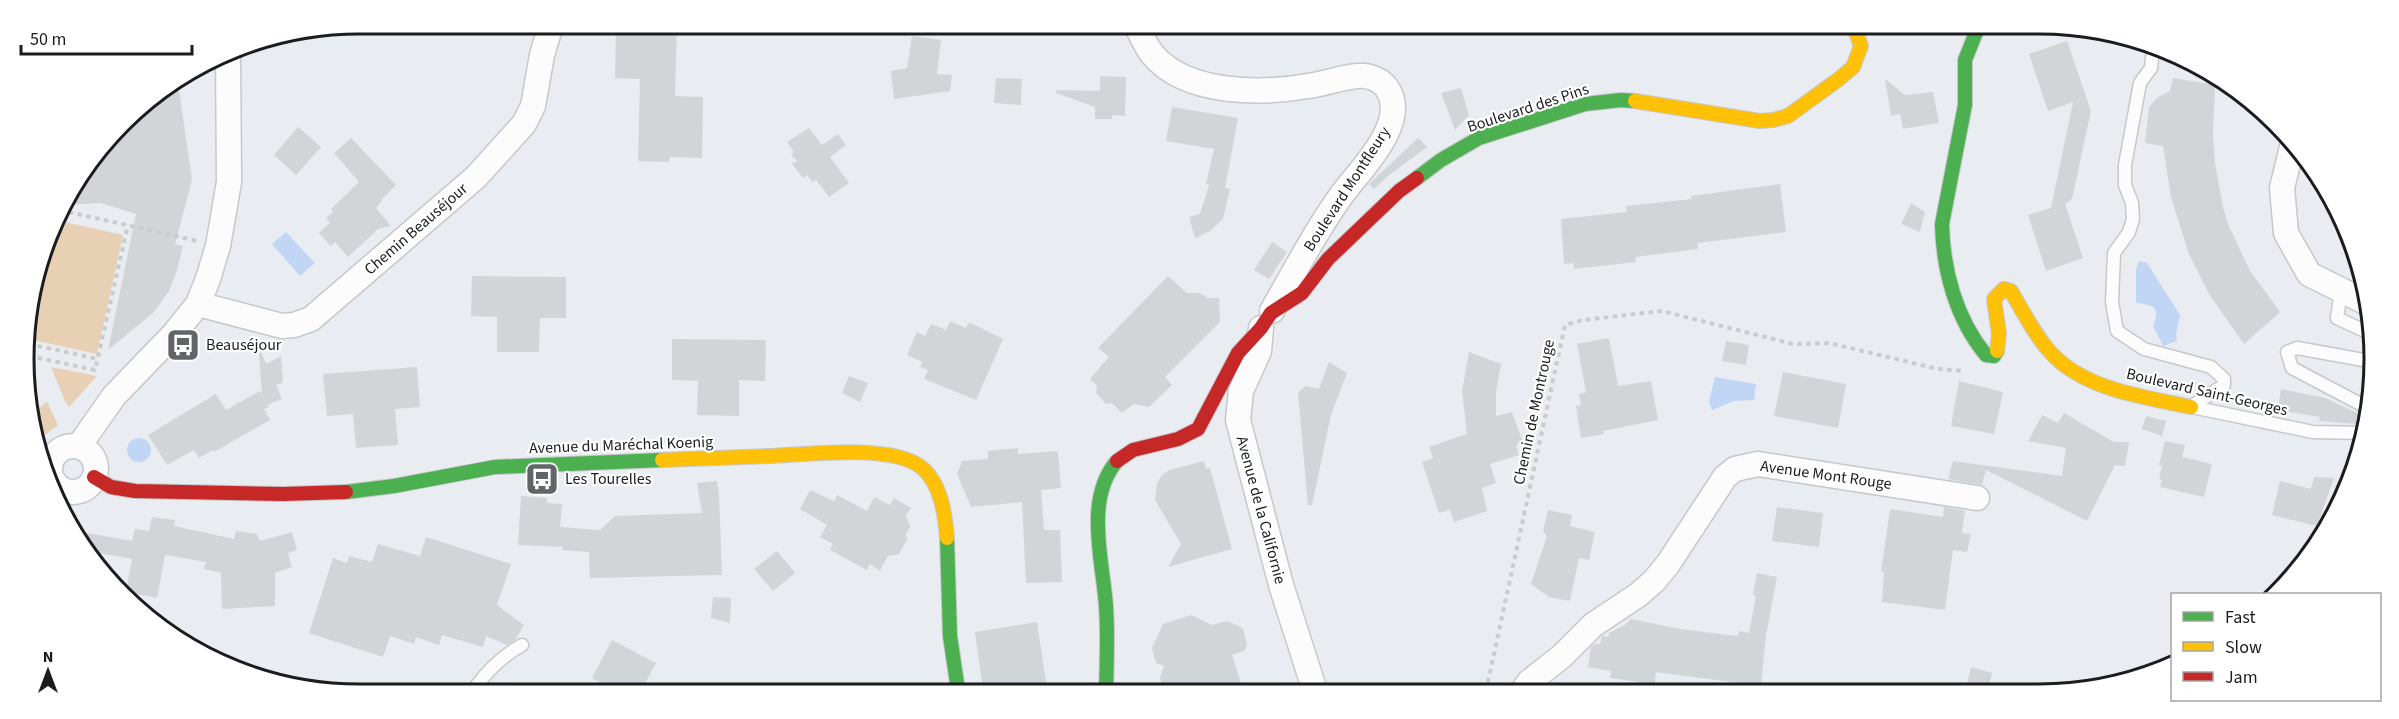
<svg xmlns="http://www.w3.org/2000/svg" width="2399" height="719" viewBox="0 0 2399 719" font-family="'Source Sans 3',sans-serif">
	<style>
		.green { fill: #e7d0b4 }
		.water { fill: #c1d6f4 }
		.building { fill: #d2d5d8 }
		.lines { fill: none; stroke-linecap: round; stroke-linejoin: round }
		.lane-casing { stroke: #c6c8cb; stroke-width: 15 }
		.street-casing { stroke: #c6c8cb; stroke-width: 27 }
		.fast-casing { stroke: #c6c8cb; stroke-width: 16 }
		.slow-casing { stroke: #c6c8cb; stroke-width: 16 }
		.jam-casing { stroke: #c6c8cb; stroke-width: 16 }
		.path { stroke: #cacbcd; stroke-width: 4; stroke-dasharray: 4.5 4.5; stroke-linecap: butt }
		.lane { stroke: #fcfcfd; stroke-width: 12 }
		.street { stroke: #fcfcfd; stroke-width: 24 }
		.fast { stroke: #4caf50; stroke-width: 14 }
		.slow { stroke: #ffc107; stroke-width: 14 }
		.jam { stroke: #c62828; stroke-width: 14 }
		.labels { text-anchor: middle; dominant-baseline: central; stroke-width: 4.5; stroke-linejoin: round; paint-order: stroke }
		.street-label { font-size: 16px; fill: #1a1c1f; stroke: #fff }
		.poi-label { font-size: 16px; fill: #1a1c1f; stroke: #fff; text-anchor: start }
		.rim { fill: none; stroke: #1a1c1f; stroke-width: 3 }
	</style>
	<rect width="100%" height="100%" fill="#e9ecf0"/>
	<!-- green -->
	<path class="green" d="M56,220L123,235L97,354L28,339L27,316Z
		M51,367L97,376L69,407L65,401Z
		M47,402L58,425L41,438L34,431L33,413Z"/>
	<!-- water -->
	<path class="water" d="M286,232L315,263L300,276L272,244Z
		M2139,261L2147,263L2180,315L2176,335L2177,341L2163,346L2153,326C2161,307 2154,305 2136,303V269Z
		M1715,377L1756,384L1754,400L1734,401L1712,410L1709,401Z
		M127 450a12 12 0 1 1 24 0a12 12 0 1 1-24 0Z"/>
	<!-- building -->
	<path class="building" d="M616,25H677L675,96L703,97L702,158L670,157L669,162L638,161L640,79L615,78Z
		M912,36L941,40L937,74L952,75L950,91L894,99L891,71L907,68Z
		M2067,41L2091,111L2072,199L2065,204L2083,258L2046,271L2028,215L2051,208L2073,102L2048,111L2029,54Z
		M1100,76L1126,77L1125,116L1112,115V119H1095V107L1056,93V90L1100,91Z
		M996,78L1022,79L1021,105L994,103Z
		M2173,78L2215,85L2213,136L2215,163L2223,207L2228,224L2250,271L2280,312L2244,344L2209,294L2189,254L2171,197L2163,146L2145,143L2149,107L2158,97L2170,91Z
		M1885,79L1905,95L1933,92L1939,123L1903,129L1900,114L1891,116Z
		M178,83L192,180L175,244L183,246L177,270L169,291L154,312L108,350L136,214L101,203L63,205L138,107Z
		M1461,88L1469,115L1455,130L1441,93Z
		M1172,107L1238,118L1225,188L1230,189L1223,219L1210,231L1195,238L1189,217L1200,214L1209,185L1206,184L1214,149L1166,141Z
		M298,127L321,147L296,175L274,155Z
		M809,128L822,145L838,134L846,145L830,157L849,183L829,197L816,180L812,182L807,175L803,178L792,164L797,161L791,154L794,152L787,142Z
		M351,138L396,185L381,200L382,201L376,208L391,226L378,229L348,257L335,242L331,246L319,233L330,223L326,218L333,212L331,209L359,182L334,153Z
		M1418,138L1427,147L1388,176L1374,189L1369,184Z
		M1780,184L1786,232L1697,243L1698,249L1635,257L1636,262L1574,269L1573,263L1564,264L1561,219L1627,212L1626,206L1692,199L1691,196Z
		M1911,203L1925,212L1920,232L1901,224Z
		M1272,242L1287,252L1269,279L1254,270Z
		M472,276L566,277V318H540L539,352H497V317L471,316Z
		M1168,276L1187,293H1199L1208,298H1219L1220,322L1165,377L1172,385L1149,407L1134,404L1122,413L1112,403L1106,404L1096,393L1097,386L1090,379L1109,357L1098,348Z
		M950,321L966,328L969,322L1003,339L976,400L924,379L928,370L920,367L922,362L907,355L917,332L925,336L931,324L946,330Z
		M1609,338L1618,386L1651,381L1658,420L1603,431L1604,434L1581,438L1576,406L1581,405L1579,394L1586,392L1577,344Z
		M672,339L766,340L765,381L739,380V416L697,415L698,381L672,380Z
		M1726,341L1749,345L1746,365L1722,361Z
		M261,352L266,364L281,356L283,383L276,385L282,399L267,405L269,407L264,409L270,420L214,452L213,450L199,458L194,450L167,465L148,435L216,394L226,410L260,391L262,394L259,353Z
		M1469,352L1501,364L1496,392V416L1512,412L1523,443L1516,445L1519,455L1490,464L1496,483L1482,488L1487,511L1454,522L1450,510L1439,513L1422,462L1433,458L1429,447L1467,434L1462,391Z
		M1329,362L1347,373L1331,415L1312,505H1308L1298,393L1305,386L1319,389Z
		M417,367L420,407L395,409L398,445L356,448L353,414L327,416L323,374Z
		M1783,372L1846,384L1838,428L1774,416Z
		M849,376L868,383L860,402L842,393Z
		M1959,381L2003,392L1994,434L1951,426Z
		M2281,389L2325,398L2368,418V425L2319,421L2320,417L2278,410Z
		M2064,413L2114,442H2129L2125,466L2115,465L2087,521L1986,470L1982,485L1948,479L1953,461L2062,476L2066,448L2028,441L2042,415L2058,423Z
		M2146,416L2166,421L2162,436L2142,429Z
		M2165,441L2185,445L2182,457L2212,464L2204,497L2160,487L2162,480L2159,479L2162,466L2159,465Z
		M1018,448V454L1058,451L1061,488L1041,490L1044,530H1060L1062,582L1026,583L1022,502L971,507L957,474L962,461L988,459V451Z
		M1204,461L1206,469L1210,468L1232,549L1168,567L1181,544L1155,500L1157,483L1162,475L1169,470Z
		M2314,477L2334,478L2317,526L2272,515L2280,481L2311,489Z
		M717,481L719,494L722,575L590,578L589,552L562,550L563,547L518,545L521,496L547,498V503L562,504L560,527L600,530L615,516L702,513L697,483Z
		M810,490L834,501L837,495L867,511L874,497L890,505L894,498L911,508L906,515L910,527L905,536L908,538L899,554L888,556L880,571L870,564L867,570L830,550L833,544L820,537L827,525L800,509Z
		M1777,507L1823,513L1819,547L1772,541Z
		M1944,507L1965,511L1962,533L1971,534L1967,552L1953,550L1945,610L1882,602L1884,572H1881L1890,509L1943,517Z
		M1548,510L1572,515L1570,526L1595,532L1589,560L1579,558L1570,601L1549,597L1531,584L1547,536L1543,531Z
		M152,517L175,520L174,526L234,539L236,531L257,534L260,541L292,532L297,550L288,553L292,567L275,573V606L222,609L221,573L204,569L206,562L165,555L157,598L126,592L132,559L87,551L85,547L87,533L132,541L135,529L149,531Z
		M426,537L511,564L497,605L524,625L515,640L507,645L486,636L483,647L442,635L439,645L416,637L414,644L390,636L383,657L309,633L333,558L347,563L349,556L372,562L378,544L420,556Z
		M777,551L795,573L773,591L754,569Z
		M1757,573L1777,577L1766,635L1761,686L1656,672L1654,691H1636L1638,682L1610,678L1611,671L1588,667L1591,647L1595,644H1600L1602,636L1608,637L1609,633L1625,625L1631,619L1680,629L1728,635L1738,636L1739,631L1749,633L1756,596L1753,595Z
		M713,597L731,598L730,623L711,618Z
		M1191,615L1212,625L1227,621L1243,628L1247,645L1244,651L1232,655L1243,690H1163L1160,678L1164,666L1156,663L1152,648L1163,624Z
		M1037,622L1046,682L983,690L975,632Z
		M612,640L656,663L642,689H613L592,678Z
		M1971,667L1992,673L1987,692H1965Z"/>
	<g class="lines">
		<!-- lane casing -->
		<g class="lane-casing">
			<path id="lane" d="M2153,50L2151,68L2140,83L2125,165V185L2132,203L2133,219L2129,232L2114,253L2112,302L2117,331L2144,349L2211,367L2224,379V385L2192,406
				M2341,291L2337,318L2369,333
				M2192,407L2313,432L2366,433
				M2368,408L2292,368L2287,352L2297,348L2369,361
				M474,689C487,671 502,656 522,645"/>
		</g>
		<!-- street casing -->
		<g class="street-casing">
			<path id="street" d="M1137,27C1142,36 1146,47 1153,55C1187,95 1262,94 1308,86C1325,84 1341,77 1358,76C1368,75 1380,79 1386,87C1411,120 1362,168 1343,193C1316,230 1295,271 1272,311
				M2292,147L2282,188L2286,233L2309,274L2369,304
				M198,304L282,326L294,325L311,319L476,177L524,124L533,106L542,55L551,25
				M1261,328L1259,351L1241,391L1238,420L1281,585L1315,691
				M79,446L114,396L174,334L198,304L208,279L218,246L229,182L228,52
				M50 469a23 23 0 1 1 46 0a23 23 0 1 1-46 0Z
				M1523,691L1529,682L1562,656L1593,625L1638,595L1654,581L1668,564L1725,477L1735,469L1758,464L1977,498"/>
		</g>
		<!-- fast casing -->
		<g class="fast-casing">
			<path id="fast" d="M1977,30L1965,60V105L1942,224C1943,270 1956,319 1986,355L1994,356L1997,351
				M1417,178L1441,160L1479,138L1585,104L1621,100L1635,101
				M346,492L394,486L495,467L662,460
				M947,538L950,636L958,690
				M1106,690C1107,662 1108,634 1106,606C1103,562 1084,499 1117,461"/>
		</g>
		<!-- slow casing -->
		<g class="slow-casing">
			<path id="slow" d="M1635,101L1760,121L1773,120L1788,116L1839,79L1853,67L1861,46L1855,30
				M1997,351L1999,334L1994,299L2004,289L2011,291C2023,312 2035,335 2051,353C2085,390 2145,397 2191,407
				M662,460C699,459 735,457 772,456C809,454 891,444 921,467C941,483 945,514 947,538"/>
		</g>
		<!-- jam casing -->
		<g class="jam-casing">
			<path id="jam" d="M1117,461L1133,450L1178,439L1198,429L1238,353L1261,328L1271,313L1302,293L1328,259L1399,191L1417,178
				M94,477L111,487L135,491L283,494L346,492"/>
		</g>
		<!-- path -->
		<path class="path" d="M60,210L197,241
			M29,344L98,359
			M29,356L95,370L128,225
			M1486,691L1565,325L1583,320L1662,311L1793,344L1829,343L1938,369L1965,371"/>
		<!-- lane -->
		<use href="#lane" class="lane"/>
		<!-- street -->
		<use href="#street" class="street"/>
		<!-- fast -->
		<use href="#fast" class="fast"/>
		<!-- slow -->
		<use href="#slow" class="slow"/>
		<!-- jam -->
		<use href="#jam" class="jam"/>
	</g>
	<!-- icons -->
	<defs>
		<g id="bus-square" transform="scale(1.725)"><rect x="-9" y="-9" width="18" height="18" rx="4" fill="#626568" stroke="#fff"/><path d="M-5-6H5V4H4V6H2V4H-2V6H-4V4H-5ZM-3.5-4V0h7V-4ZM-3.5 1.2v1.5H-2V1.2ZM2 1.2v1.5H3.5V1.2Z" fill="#fff"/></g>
	</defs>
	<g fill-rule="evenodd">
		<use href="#bus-square" x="183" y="345"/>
		<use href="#bus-square" x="542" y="479"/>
	</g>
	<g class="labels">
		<!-- street labels -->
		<g class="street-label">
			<text transform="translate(1528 108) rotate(-18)">Boulevard des Pins</text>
			<text transform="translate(1347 189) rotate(-57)">Boulevard Montfleury</text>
			<text transform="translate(416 229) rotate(-41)">Chemin Beauséjour</text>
			<text transform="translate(2207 392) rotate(13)">Boulevard Saint-Georges</text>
			<text transform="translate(1534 412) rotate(-78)">Chemin de Montrouge</text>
			<text transform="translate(621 445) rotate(-2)">Avenue du Maréchal Koenig</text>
			<text transform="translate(1826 475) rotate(8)">Avenue Mont Rouge</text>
			<text transform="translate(1261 510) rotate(75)">Avenue de la Californie</text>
		</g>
		<!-- poi labels -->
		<g class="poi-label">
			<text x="206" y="345">Beauséjour</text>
			<text x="565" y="479">Les Tourelles</text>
		</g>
	</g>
	<!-- crop -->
	<path d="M0 0H2399V719H0ZM359 34H2039A325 325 0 0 1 2364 359V359A325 325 0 0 1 2039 684H359A325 325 0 0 1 34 359V359A325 325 0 0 1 359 34Z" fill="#fff" fill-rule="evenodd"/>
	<path class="rim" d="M359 34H2039A325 325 0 0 1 2364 359V359A325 325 0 0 1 2039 684H359A325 325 0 0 1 34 359V359A325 325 0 0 1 359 34Z"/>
	<!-- legend -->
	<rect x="2171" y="593" width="210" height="108" fill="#ffffff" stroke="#a3a4a5" stroke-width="1.5"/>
	<rect x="2183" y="612" width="30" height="9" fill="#4caf50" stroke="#a3a4a5" stroke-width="1.5"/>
	<text x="2225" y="623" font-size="18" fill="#1a1c1f">Fast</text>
	<rect x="2183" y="642" width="30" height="9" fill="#ffc107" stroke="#a3a4a5" stroke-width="1.5"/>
	<text x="2225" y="653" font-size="18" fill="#1a1c1f">Slow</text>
	<rect x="2183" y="672" width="30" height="9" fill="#c62828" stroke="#a3a4a5" stroke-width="1.5"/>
	<text x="2225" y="683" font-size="18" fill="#1a1c1f">Jam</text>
	<!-- north arrow -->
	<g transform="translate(48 671)" stroke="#ffffff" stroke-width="4.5" paint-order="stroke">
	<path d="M0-4.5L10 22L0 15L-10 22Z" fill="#1a1c1f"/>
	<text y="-9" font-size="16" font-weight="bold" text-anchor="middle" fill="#1a1c1f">N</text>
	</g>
	<!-- scale -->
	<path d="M21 45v9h171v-9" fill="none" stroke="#1a1c1f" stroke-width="3"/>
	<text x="30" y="45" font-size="18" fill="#1a1c1f" stroke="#ffffff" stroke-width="4.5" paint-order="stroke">50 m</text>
</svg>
